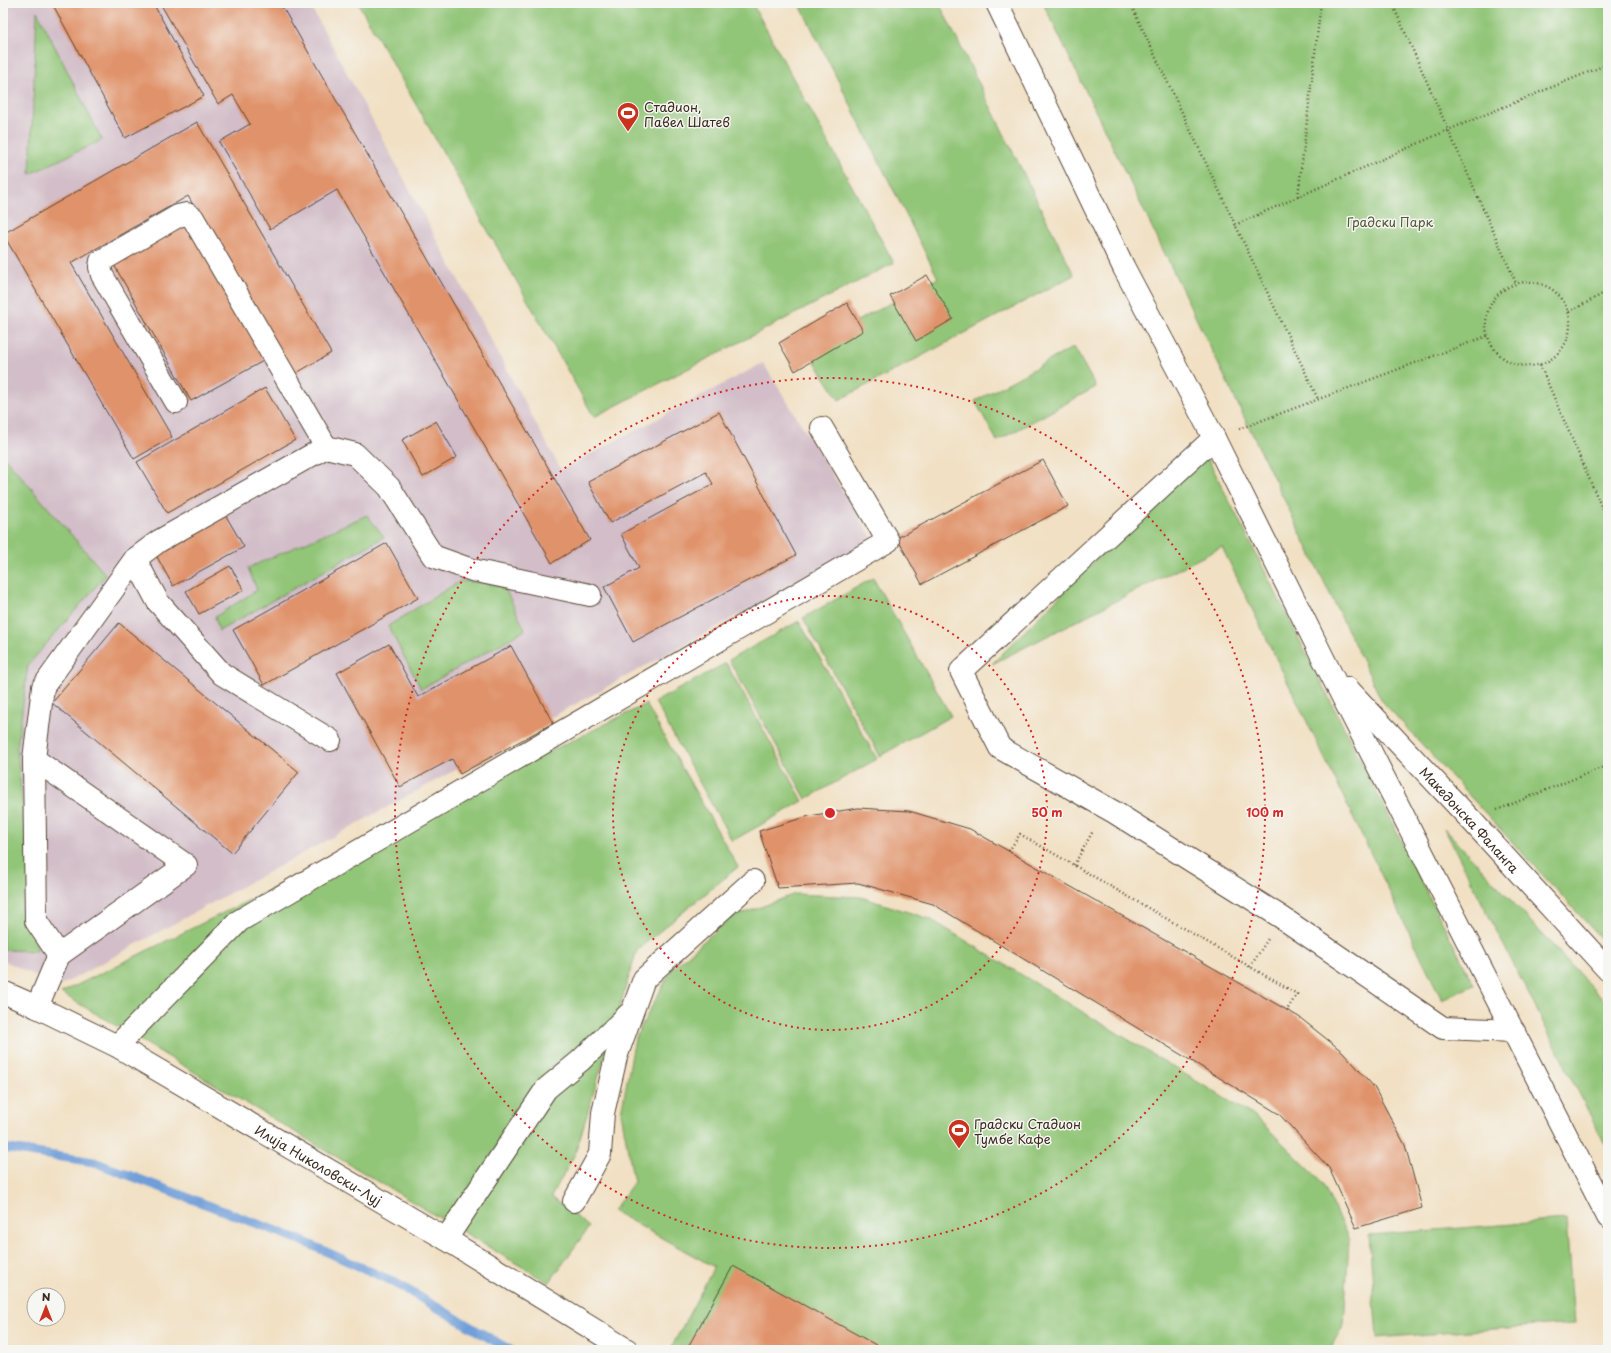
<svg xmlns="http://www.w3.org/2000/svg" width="1611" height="1353" viewBox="0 0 1611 1353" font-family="'Playpen Sans',sans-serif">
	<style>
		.industrial { fill: #d2bdc8 }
		.green { fill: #91c577; stroke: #66784a }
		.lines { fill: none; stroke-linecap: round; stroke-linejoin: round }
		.stream { stroke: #709ed8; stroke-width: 9 }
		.building { fill: #e0936a }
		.minor-casing { stroke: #564537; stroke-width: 24 }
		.path { stroke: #564537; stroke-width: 2.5; stroke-dasharray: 1 3; stroke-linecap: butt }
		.minor { stroke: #fff; stroke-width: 22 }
		.ring { fill: none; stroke: #d62828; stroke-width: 2; stroke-dasharray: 2 4 }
		.labels { text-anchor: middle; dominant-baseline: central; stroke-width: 3; stroke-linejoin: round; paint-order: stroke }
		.poi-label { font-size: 13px; fill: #3b2a1e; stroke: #f6f6f2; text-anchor: start }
		.park-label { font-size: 13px; fill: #555839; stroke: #f6f6f2 }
		.street-label { font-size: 13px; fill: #3b2a1e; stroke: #f6f6f2 }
		.centre { fill: #d62828; stroke: #f6f6f2; stroke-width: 2 }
		.ring-label { font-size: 12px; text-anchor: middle; font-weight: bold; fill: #d62828; stroke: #f6f6f2; stroke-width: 3; stroke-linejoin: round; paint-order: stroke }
	</style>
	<rect width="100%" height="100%" fill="#f6f6f2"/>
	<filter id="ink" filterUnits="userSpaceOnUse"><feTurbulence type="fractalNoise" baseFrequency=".025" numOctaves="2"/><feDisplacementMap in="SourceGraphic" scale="8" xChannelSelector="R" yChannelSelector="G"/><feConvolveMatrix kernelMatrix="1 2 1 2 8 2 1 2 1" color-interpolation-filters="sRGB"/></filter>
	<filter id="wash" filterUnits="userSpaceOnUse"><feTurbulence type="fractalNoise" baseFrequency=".012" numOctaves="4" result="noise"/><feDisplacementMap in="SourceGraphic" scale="16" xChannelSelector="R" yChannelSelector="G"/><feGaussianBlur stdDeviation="0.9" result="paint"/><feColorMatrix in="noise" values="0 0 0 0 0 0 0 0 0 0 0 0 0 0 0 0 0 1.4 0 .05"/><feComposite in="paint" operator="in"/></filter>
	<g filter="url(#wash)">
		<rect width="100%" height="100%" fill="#f1e0c3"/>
		<!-- industrial -->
		<path class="industrial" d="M3,3H309L561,470L763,363L874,541L58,987L3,960Z"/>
		<!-- green -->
		<path class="green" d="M358,3H752L894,263L594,417Z
			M799,3H939L1074,275L839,400L806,348L938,278Z
			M1043,3H1608V946L1382,701Z
			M37,11L102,140L30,174Z
			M1074,347L1096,387L997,441L975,401Z
			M1204,451L1474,985L1442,1000L1222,547L992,664Z
			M5,458L106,575L28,665L17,749L37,951L3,950V459Z
			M367,515L384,537L219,631L215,617L257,590L248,568Z
			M873,578L951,716L880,756L803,618Z
			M460,581L503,584L525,630L421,689L388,626Z
			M799,621L877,759L806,799L729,660Z
			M726,663L803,801L732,841L655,702Z
			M646,704L738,867L637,950L575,1154L551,1197L589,1227L549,1283L61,993Z
			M1444,828L1608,1005V1150Z
			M795,894L861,897L930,919L1257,1118L1322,1182L1349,1240L1344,1325L1330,1350H670L714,1267L613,1211L634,1182L621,1113L635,1038L672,969L729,919Z
			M1566,1220L1574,1323L1377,1338L1369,1235Z"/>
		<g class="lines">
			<!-- stream -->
			<path class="stream" d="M3,1148L94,1162L300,1240L392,1281L510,1350"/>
		</g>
		<g id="blocks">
			<!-- building -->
			<path class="building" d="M52,3H153L204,96L125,138Z
				M160,3H280L590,540L552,563L337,190L270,229L219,142L250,124L233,95L218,104Z
				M197,122L331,353L293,375L188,196L71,263L172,437L134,459L3,234Z
				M188,222L265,360L191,401L113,263Z
				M927,275L953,319L916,341L890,296Z
				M847,303L863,331L795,371L779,343Z
				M265,388L295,440L167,513L137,462Z
				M719,412L796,555L633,642L604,587L639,568L621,534L713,484L706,472L610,523L588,482Z
				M436,421L457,457L423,477L402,440Z
				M1043,460L1068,506L922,584L897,538Z
				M226,516L244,547L173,586L156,555Z
				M387,543L418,598L264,685L233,630Z
				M230,566L244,590L199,614L186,591Z
				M119,623L299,772L232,853L52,703Z
				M389,644L418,697L511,646L553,723L460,774L452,759L400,787L337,673Z
				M858,808L909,811L970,829L1299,1017L1343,1052L1374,1087L1405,1145L1422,1208L1356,1228L1329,1168L1279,1114L933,904L858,883L778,888L759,831L809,816Z
				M733,1266L885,1350H698L689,1345Z"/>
		</g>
	</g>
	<g filter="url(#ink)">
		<use href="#blocks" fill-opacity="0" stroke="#564537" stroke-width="1"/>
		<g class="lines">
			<!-- minor casing -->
			<g class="minor-casing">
				<g id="minor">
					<path d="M997,3L1124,268L1214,438L1329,670L1608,1217"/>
					<path d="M176,402L102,275L100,267L101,261L178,216L187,214L193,218L326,447"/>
					<path d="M1214,438L961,671L1000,748L1114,812L1281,917L1443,1028L1514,1031"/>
					<path d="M135,559L158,602L222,674L330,740"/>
					<path id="s1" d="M1347,688L1472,821L1608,970"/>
					<path d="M34,759L186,865L59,955L37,1007"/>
					<path d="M59,955L36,921L34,759L43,687L135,559L159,541L326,447L355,454L389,487L433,556L472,570L590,595"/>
					<path id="s2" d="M3,992L37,1007L117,1046L446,1239L627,1350"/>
					<path d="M117,1046L239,921L888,541L822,428"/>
					<path d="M574,1201L600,1154L603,1113L616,1057L644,979L753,881"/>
					<path d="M446,1239L546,1089L580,1061L629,1014"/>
				</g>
			</g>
			<!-- path -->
			<path class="path" d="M1130,3L1318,399
				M1392,3L1516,283
				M1298,196L1321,3
				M1235,225L1448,130L1608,64
				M1486 324a42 42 0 1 1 84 0a42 42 0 1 1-84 0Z
				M1569,312L1608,291
				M1540,365L1608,522
				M1239,429L1487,336
				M1497,810L1608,765
				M1009,851L1020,834L1297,994L1287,1010
				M1074,865L1093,831
				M1250,967L1268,939"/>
			<!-- minor -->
			<use href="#minor" class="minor"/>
		</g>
	</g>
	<!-- distance rings -->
	<g class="ring">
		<circle cx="830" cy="813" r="217"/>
		<circle cx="830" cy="813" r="435"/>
	</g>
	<!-- icons -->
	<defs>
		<g id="stadium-pin" transform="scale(1.15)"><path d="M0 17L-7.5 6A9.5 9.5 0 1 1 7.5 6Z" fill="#c8321e" stroke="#f6f6f2"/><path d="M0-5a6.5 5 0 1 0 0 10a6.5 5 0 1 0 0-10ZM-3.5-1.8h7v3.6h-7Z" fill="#fff"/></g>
	</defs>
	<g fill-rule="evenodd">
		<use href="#stadium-pin" x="628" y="113"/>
		<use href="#stadium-pin" x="959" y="1130"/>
	</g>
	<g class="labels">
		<!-- poi labels -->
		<g class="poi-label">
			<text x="644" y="106">Стадион,<tspan x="644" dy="15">Павел Шатев</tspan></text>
			<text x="974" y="1123">Градски Стадион<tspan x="974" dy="15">Тумбе Кафе</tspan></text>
		</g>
		<!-- park labels -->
		<g class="park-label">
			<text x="1390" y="221">Градски Парк</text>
		</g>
		<!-- street labels -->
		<g class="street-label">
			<text stroke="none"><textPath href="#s1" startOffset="180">Македонска Фаланга</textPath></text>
			<text stroke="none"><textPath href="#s2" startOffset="360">Илија Николовски-Луј</textPath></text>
		</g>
	</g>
	<circle cx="830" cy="813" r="6" class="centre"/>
	<g class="ring-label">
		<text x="1047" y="817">50 m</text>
		<text x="1265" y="817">100 m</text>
	</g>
	<!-- margin -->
	<rect width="1611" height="1353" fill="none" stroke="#f6f6f2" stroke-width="16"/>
	<!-- north arrow -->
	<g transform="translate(46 1307)"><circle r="19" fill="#f6f6f2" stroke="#aba49d"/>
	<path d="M0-3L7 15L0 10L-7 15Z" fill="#c8321e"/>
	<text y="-6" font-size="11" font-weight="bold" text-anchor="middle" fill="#3b2a1e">N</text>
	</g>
</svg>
